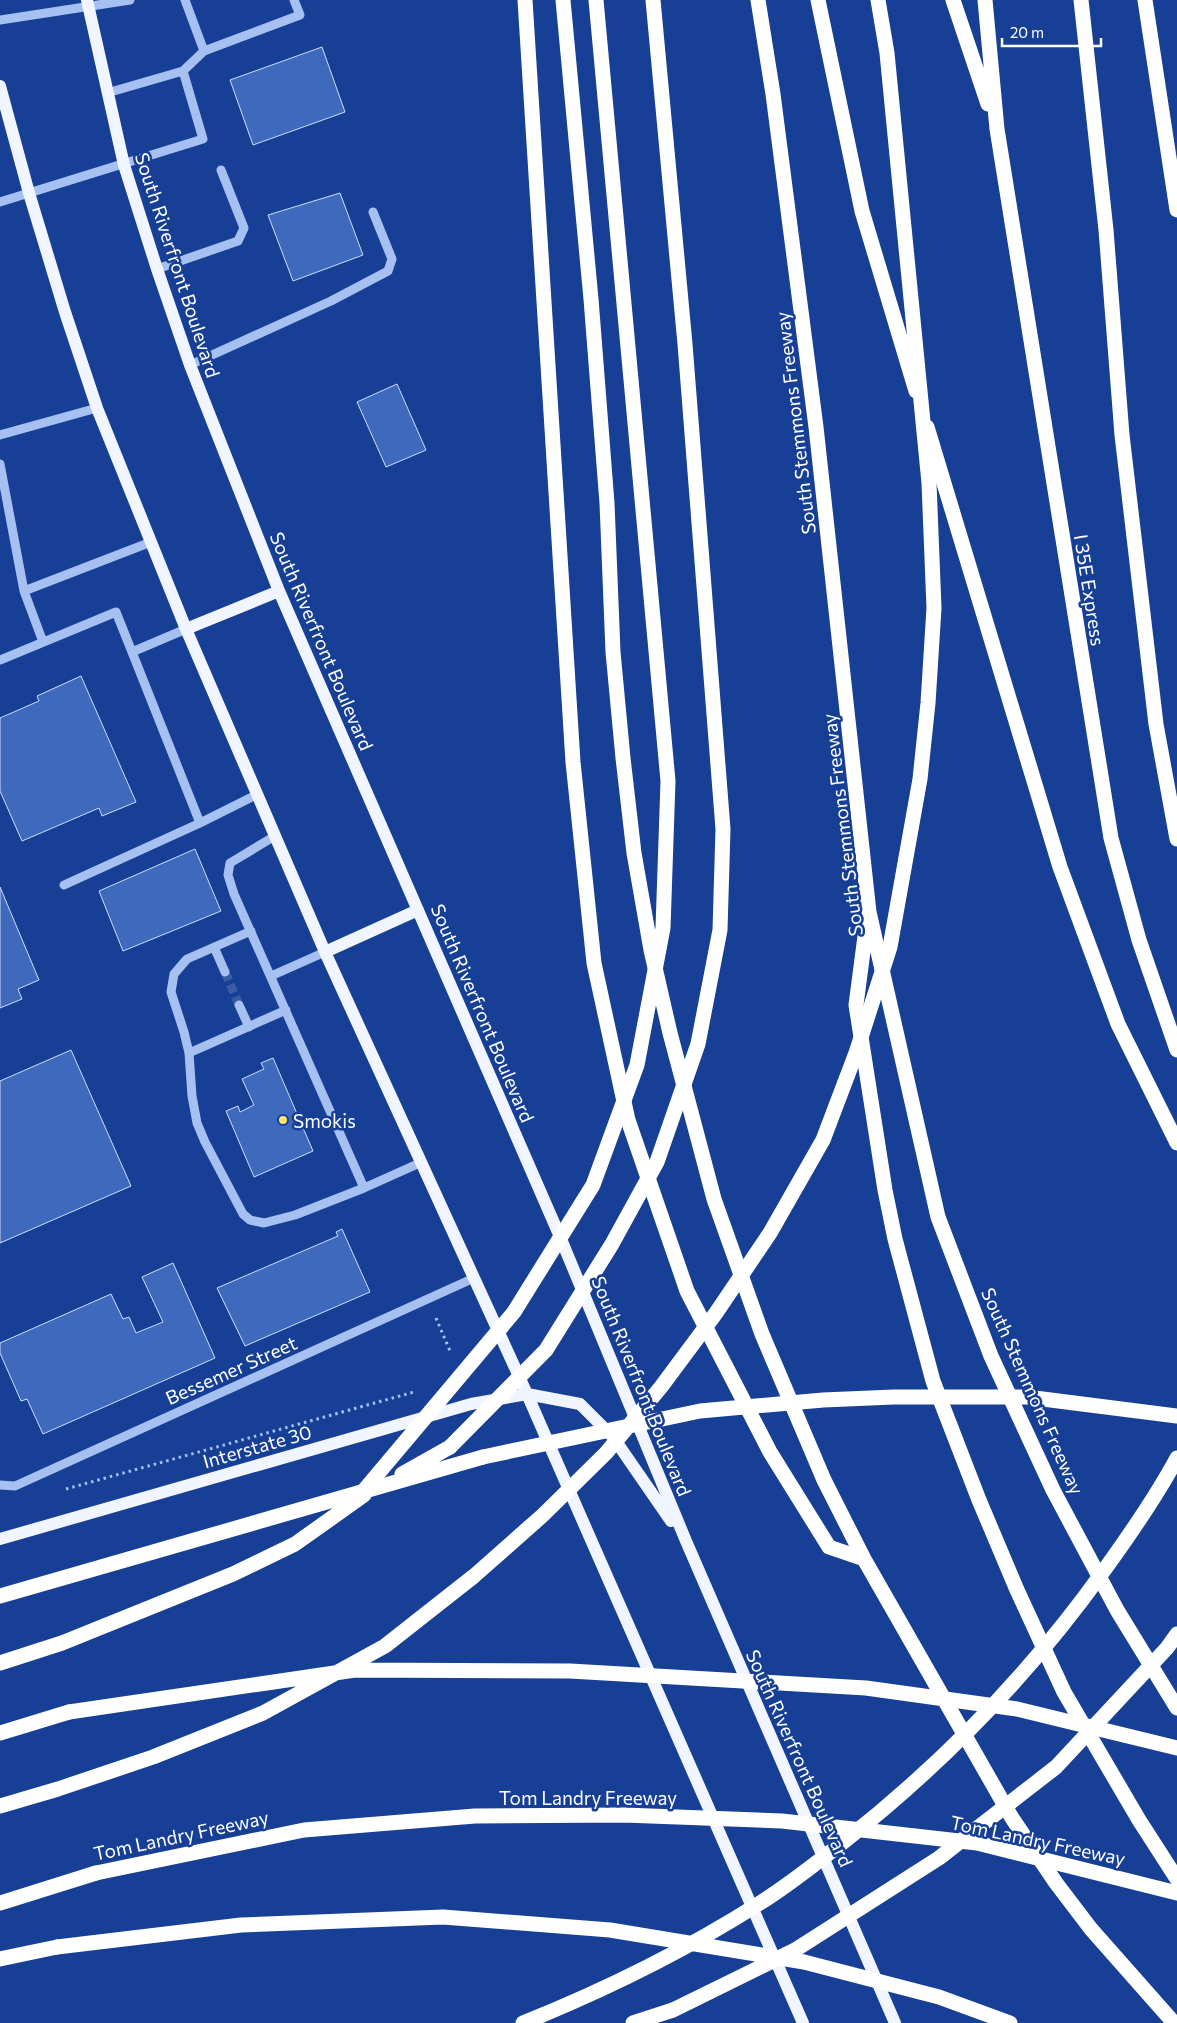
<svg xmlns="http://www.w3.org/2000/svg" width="1177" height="2023" viewBox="0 0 1177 2023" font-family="Commissioner,sans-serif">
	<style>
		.building { fill: #3e69bd; stroke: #cedefc }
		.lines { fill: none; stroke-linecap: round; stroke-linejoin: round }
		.minor-tunnel { stroke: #395ca5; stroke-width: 9; stroke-dasharray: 9 4.5; stroke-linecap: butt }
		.path { stroke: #a6c0f1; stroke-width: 3; stroke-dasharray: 2.5 4; stroke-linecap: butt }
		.minor { stroke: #a6c0f1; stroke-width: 9 }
		.major { stroke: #f1f5ff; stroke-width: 12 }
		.highway { stroke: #fff; stroke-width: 15 }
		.highway-bridge { stroke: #fff; stroke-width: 15 }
		.poi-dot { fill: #ffe467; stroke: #163f95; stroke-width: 2 }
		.labels { text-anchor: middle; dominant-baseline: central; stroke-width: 5; stroke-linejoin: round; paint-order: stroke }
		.street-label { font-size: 19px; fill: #fff; stroke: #163f95 }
		.poi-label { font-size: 19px; fill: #fff; stroke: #163f95; text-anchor: start }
	</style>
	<rect width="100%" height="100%" fill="#163f95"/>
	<!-- building -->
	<path class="building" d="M322,47L345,112L253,145L230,80Z
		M340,193L363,255L293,281L268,215Z
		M397,384L426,450L386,467L357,402Z
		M81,676L136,802L102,816L99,808L22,841L0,791V718L39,701L37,696Z
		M195,849L221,911L123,951L99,891Z
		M0,887L39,980L18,989L22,999L0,1008Z
		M71,1050L131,1186L0,1243V1081Z
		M273,1058L313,1151L254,1177L226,1111L238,1106L240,1112L254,1105L242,1079L264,1069L261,1063Z
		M342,1229L370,1292L245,1346L217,1288L338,1236L336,1232Z
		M173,1263L215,1358L43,1434L27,1399L21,1401L0,1353V1343L111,1294L123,1319L129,1317L136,1333L163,1322L142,1277Z"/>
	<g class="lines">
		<!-- minor-tunnel -->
		<path class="minor-tunnel" d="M225,972L239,1005"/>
		<!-- path -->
		<path class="path" d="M436,1318L450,1351
			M66,1489L414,1392"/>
		<!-- minor -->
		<path class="minor" d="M185,0L204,51
			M0,20L130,0
			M107,93L183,71
			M0,202L203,139L183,71L204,51L300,15L294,0
			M157,269L238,241L244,228L221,170
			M190,365L331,301L388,271L392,259L373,212
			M0,435L97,408
			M0,464L24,591L43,642
			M24,591L151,542
			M186,629L132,652L200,823L258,794
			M0,660L116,612L132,652
			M275,836L230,863L228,875L234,894L364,1188L422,1162
			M64,885L200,823
			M251,931L187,959L174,974L171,992L184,1032L189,1053L192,1096L197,1123L205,1142L243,1214L250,1220L264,1223L295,1215L364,1188
			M214,947L225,972
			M271,976L325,952
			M239,1005L249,1027
			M189,1053L286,1010
			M0,1485L15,1486L474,1278"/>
		<!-- major -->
		<path class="major" d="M87,0L124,165L157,269L190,365L279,591L561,1239L686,1541L895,2023
			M0,86L29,193L65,312L97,408L186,629L325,952L527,1394L803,2023
			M186,629L279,591
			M325,952L418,910
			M0,1539L471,1404L527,1394L580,1404L613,1437L671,1521"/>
		<!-- highway -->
		<path class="highway" d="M525,0L573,762L594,963L628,1120L687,1291L770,1452L829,1547L864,1559
			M563,0L591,299L607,503L613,652L623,758L634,853L651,950L670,1033L714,1199L762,1334L824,1480L864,1559L1012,1818L1056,1883L1091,1929L1174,2023
			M758,0L773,94L816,427L869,912L938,1217L991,1356L1053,1490L1117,1610L1177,1708
			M818,0L862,211L916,391
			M953,0L988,104
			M985,0L997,129L1111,838L1139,940L1177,1050
			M1081,0L1106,230L1122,435L1156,724L1177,839
			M1145,0L1177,210
			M927,427L1060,867L1118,1024L1177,1143
			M867,921L856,1005L885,1190L895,1239L933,1381L979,1500L1017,1590L1064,1692L1139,1820L1177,1879
			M402,1474L450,1447
			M0,1596L483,1457
			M0,1663L62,1643L233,1574L295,1544L364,1495
			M0,1733L69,1712
			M0,1903L96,1873
			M0,1959L57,1947"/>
		<!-- highway-bridge -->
		<path class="highway-bridge" d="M450,1447L546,1350L612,1244L657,1162L698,1044L720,930L723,829L685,344L653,0
			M483,1457L700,1411L823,1400L894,1397H1027L1177,1416
			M355,1501L514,1312L593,1185L637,1065L663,928L668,781L596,0
			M69,1712L355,1670L570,1671L866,1688L1017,1709L1177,1748
			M0,1806L58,1789L153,1757L263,1713L385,1646L474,1576L543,1515L606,1453L661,1387L716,1313L770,1233L823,1140L856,1053L890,947L920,779L928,703L934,608L929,483L887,53L878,0
			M96,1873L304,1830L475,1816L624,1815L782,1821L977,1843L1177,1893
			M57,1947L241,1925L443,1917L610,1930L804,1962L939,1997L1010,2023
			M523,2023C605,1990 686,1950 760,1903C789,1885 815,1864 842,1843C944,1763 1030,1674 1105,1569C1131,1533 1156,1497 1177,1458
			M633,2023L673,2010L795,1950L939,1858L1056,1767L1167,1648L1177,1634"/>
	</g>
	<!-- markers -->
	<circle class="poi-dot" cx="283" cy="1120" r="5"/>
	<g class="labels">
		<!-- street labels -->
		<g class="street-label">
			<text transform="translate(178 265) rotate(72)">South Riverfront Boulevard</text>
			<text transform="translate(795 423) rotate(-97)">South Stemmons Freeway</text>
			<text transform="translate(1090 590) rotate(81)">I 35E Express</text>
			<text transform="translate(322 641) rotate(67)">South Riverfront Boulevard</text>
			<text transform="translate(842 825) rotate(-97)">South Stemmons Freeway</text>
			<text transform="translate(483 1013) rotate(67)">South Riverfront Boulevard</text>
			<text transform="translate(231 1370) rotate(-24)">Bessemer Street</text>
			<text transform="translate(642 1386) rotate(68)">South Riverfront Boulevard</text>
			<text transform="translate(1033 1391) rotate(66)">South Stemmons Freeway</text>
			<text transform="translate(257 1446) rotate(-16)">Interstate 30</text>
			<text transform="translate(800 1758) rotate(66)">South Riverfront Boulevard</text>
			<text x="588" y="1797">Tom Landry Freeway</text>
			<text transform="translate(181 1835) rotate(-12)">Tom Landry Freeway</text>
			<text transform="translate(1038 1840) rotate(12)">Tom Landry Freeway</text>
		</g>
		<!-- poi labels -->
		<g class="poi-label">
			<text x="293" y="1120">Smokis</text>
		</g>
	</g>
	<!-- scale -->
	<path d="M1002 38v8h99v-8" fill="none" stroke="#ffffff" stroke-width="2.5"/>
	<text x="1010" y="38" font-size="15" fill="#ffffff" stroke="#163f95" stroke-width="4" paint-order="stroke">20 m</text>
</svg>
